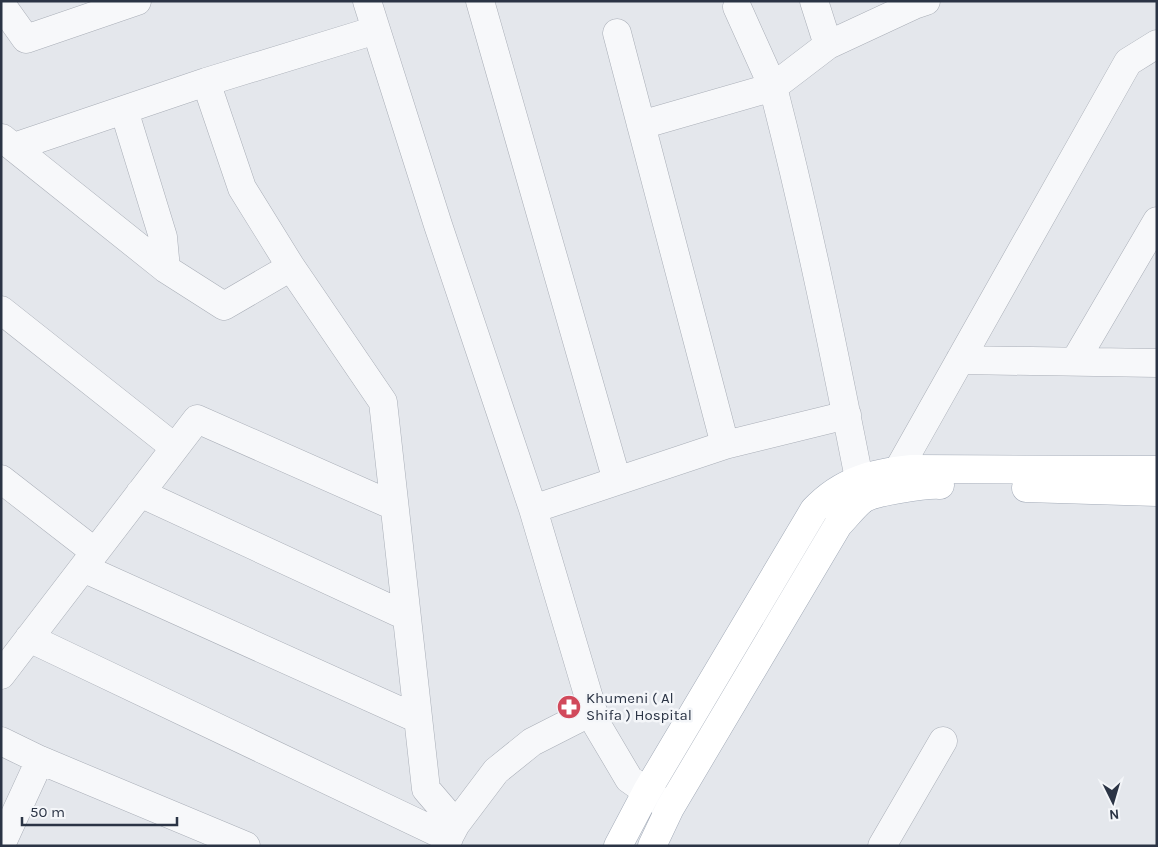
<svg xmlns="http://www.w3.org/2000/svg" width="1158" height="847" viewBox="0 0 1158 847" font-family="Karla,sans-serif">
	<style>
		.lines { fill: none; stroke-linecap: round; stroke-linejoin: round }
		.minor-casing { stroke: #a9aeb7; stroke-width: 29 }
		.major-casing { stroke: #a3abb8; stroke-width: 29 }
		.minor { stroke: #f7f8fa; stroke-width: 28 }
		.major { stroke: #fff; stroke-width: 28 }
		.labels { text-anchor: middle; dominant-baseline: central; stroke-width: 5; stroke-linejoin: round; paint-order: stroke }
		.poi-label { font-size: 15px; fill: #2b3445; stroke: #f4f6f9; text-anchor: start }
	</style>
	<rect width="100%" height="100%" fill="#e4e7ec"/>
	<g class="lines">
		<!-- minor casing -->
		<g class="minor-casing">
			<path id="minor" d="M367,1L438,225L533,509L597,725L629,779L667,806
				M480,1L617,481
				M814,1L828,45
				M1,4L26,39L137,1
				M617,33L725,445
				M206,82L242,188L291,267L383,402L426,789L456,824
				M124,110L163,237L166,269
				M641,125L773,87L737,7
				M2,138L166,269L224,306L291,267
				M14,147L206,82L376,30
				M1,310L174,447
				M960,360L1157,363
				M1075,361L1157,221
				M898,470L1128,62L1157,44
				M1,479L95,552
				M140,493L406,616
				M863,499C836,361 808,223 773,87L828,45L914,5L926,1
				M533,509L725,445L847,415
				M83,568L418,719
				M29,638L449,838
				M1,675L197,419L394,506
				M1,741L40,760L246,846
				M448,839L456,824L496,771L532,742L593,711
				M1,845L40,760
				M882,846L943,741"/>
		</g>
		<!-- major casing -->
		<g class="major-casing">
			<path id="major" d="M1026,488L1157,492
				M618,846L647,791L814,510C842,480 873,473 912,469L1157,470
				M652,846L670,808L838,525C846,517 854,506 863,499C874,492 926,484 940,485"/>
		</g>
		<!-- minor -->
		<use href="#minor" class="minor"/>
		<!-- major -->
		<use href="#major" class="major"/>
	</g>
	<!-- icons -->
	<defs>
		<g id="pharmacy-disc" transform="scale(1.25)"><circle r="9.5" fill="#d1495b" stroke="#f4f6f9"/><path d="M-2-6h4v4h4v4h-4v4h-4v-4h-4v-4h4Z" fill="#fff"/></g>
	</defs>
	<g fill-rule="evenodd">
		<use href="#pharmacy-disc" x="569" y="707"/>
	</g>
	<g class="labels">
		<!-- poi labels -->
		<g class="poi-label">
			<text x="586" y="698">Khumeni ( Al<tspan x="586" dy="17">Shifa ) Hospital</tspan></text>
		</g>
	</g>
	<!-- border -->
	<rect width="1158" height="847" fill="none" stroke="#2b3445" stroke-width="5"/>
	<!-- north arrow -->
	<g transform="translate(1113 802) rotate(175)" stroke="#f4f6f9" stroke-width="4" paint-order="stroke">
	<path d="M0-4L9 19L0 12L-9 19Z" fill="#2b3445"/>
	<text y="-8" font-size="14" font-weight="bold" text-anchor="middle" fill="#2b3445">N</text>
	</g>
	<!-- scale -->
	<path d="M22 817v8h155v-8" fill="none" stroke="#2b3445" stroke-width="2.5"/>
	<text x="30" y="817" font-size="15" fill="#2b3445" stroke="#f4f6f9" stroke-width="4" paint-order="stroke">50 m</text>
</svg>
